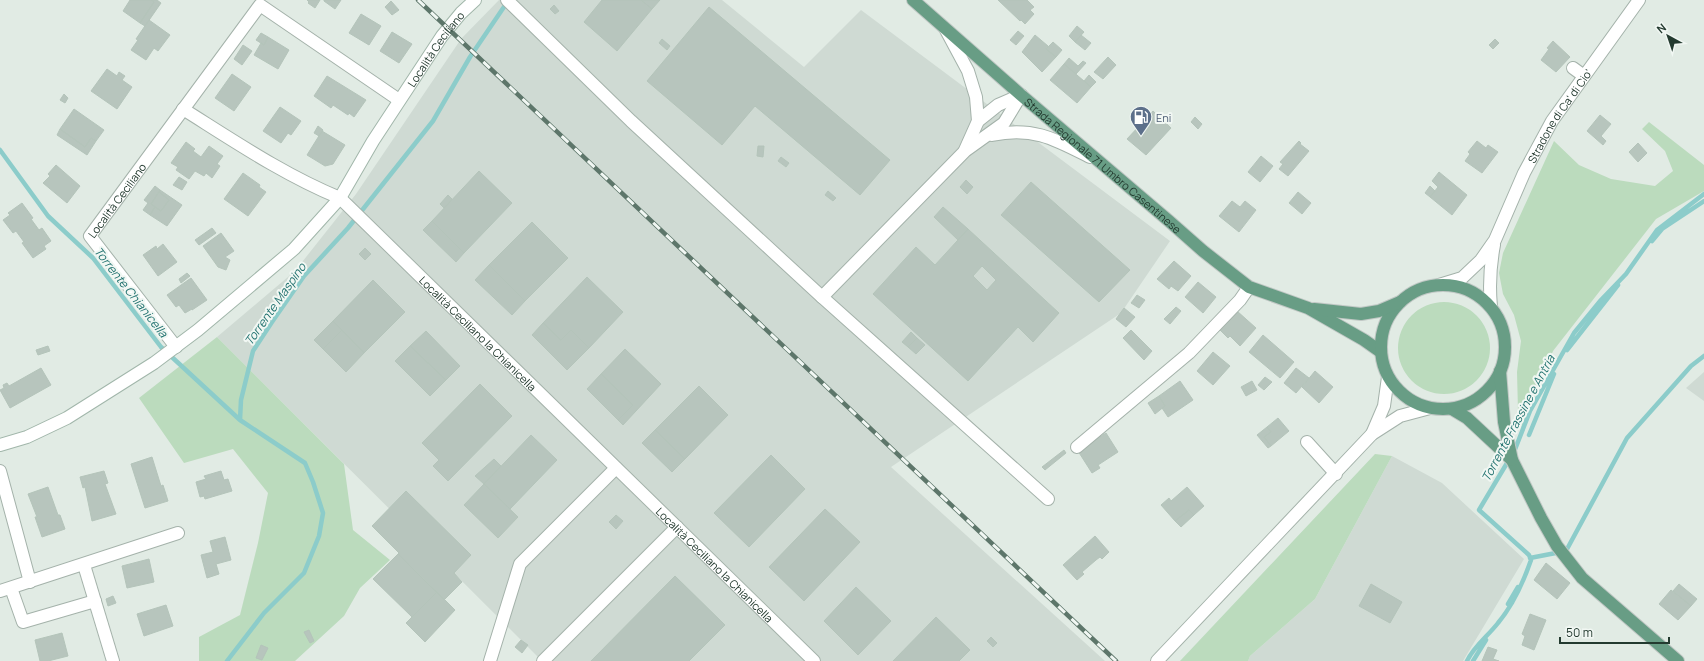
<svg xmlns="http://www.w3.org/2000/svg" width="1704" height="661" viewBox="0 0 1704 661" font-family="Manrope,sans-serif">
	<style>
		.built { fill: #cfdad3 }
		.green { fill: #bbdbbd }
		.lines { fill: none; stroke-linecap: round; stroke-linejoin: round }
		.stream { stroke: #8cccca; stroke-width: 4.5 }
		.building { fill: #b7c5bd; stroke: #b4c4ba; fill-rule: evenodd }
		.street-casing { stroke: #a4b2aa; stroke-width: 14 }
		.secondary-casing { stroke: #a1b6aa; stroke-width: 14 }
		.primary-casing { stroke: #c1c8c5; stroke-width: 14 }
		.street { stroke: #fff; stroke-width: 12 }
		.secondary { stroke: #fff; stroke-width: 12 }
		.primary { stroke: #689d85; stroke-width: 12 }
		.rail-casing { stroke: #5d766a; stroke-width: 4.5 }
		.rail { stroke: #f1f7f3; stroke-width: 3; stroke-dasharray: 9; stroke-linecap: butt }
		.labels { text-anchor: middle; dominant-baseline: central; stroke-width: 4; stroke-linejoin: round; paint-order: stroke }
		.street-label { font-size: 11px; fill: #233a2f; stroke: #f1f7f3 }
		.service-label { font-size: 11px; fill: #4e5e75; stroke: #f1f7f3; text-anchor: start }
		.water-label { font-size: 12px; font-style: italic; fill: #21726f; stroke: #f1f7f3 }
	</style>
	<rect width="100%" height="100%" fill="#e1ebe4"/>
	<!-- built -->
	<path class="built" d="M499,0H722L804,67L861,10L1170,241L1121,313L891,467L1105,661H542L217,337L295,271L356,194L461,39Z
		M1704,372V401L1686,388Z
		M1392,456L1442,483L1524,559L1463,661H1248L1250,656L1315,599Z"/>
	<!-- green -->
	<path class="green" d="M1649,122L1704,165V191L1656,219L1553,351L1522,428L1518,411L1517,372L1521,341L1514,315L1503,294L1499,273L1503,253L1554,141L1579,165L1611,179L1655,186L1673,171L1665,151L1642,129Z
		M1398 348a46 46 0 1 1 92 0a46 46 0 1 1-92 0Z
		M217,337L344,464L353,530L390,560L360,588L344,616L295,661H199V637L240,615L258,543L268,493L233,449L184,463L139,398Z
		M1375,454L1392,456L1315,599L1250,656L1248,661H1180Z"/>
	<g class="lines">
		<!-- stream -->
		<path class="stream" d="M0,150L48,216L93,258L161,347L240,420L305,463L313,482L323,513L319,536L304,573L264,613L227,661
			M1652,241L1662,229L1704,201
			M1567,350L1618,285
			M240,420L241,400L253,351L272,322L304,276L348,228L433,121L470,57L508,1
			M1529,435L1554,374
			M1514,452L1530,411L1574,333L1601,300L1626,274L1657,230L1704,194
			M1530,558L1566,551L1627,438L1691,366L1704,356
			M1508,604L1518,587
			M1467,661C1474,646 1488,636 1498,623C1514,604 1523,583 1531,560L1529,555L1479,510L1510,458
			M1473,661L1486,640"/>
	</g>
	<!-- building -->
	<path class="building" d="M130,0H151L154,2L140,23L123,11Z
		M151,0H157L161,3L145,26L140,23L154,2Z
		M307,0H320L315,8L308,3L309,2Z
		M324,0H341L335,9L324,1Z
		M602,0H641L652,9L617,51L584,22Z
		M641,0H660L652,9Z
		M998,0H1027L1034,7L1030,10L1034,14L1025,24L1021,20L1020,21Z
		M391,1L399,10L392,15L385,7Z
		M554,5L559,11L555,14L550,9Z
		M709,7L890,160L860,195L755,106L722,145L647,81Z
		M361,14L381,26L369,45L349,33Z
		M149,20L170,35L158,51L154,48L146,60L131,50L138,40L136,39Z
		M1077,26L1084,32L1075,42L1069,36Z
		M1018,31L1024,36L1016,45L1010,40Z
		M392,32L412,44L399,63L380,51Z
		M261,33L268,37L264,45L256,40Z
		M1035,35L1048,46L1046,49L1056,57L1042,72L1022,52Z
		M1081,35L1091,43L1085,50L1075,42Z
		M268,37L289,50L278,69L254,55L261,43L264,45Z
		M662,39L670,46L667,50L659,43Z
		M1495,39L1499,43L1493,49L1489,45Z
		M1553,41L1570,57L1556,72L1541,60L1549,49L1547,48Z
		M1053,42L1062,50L1056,57L1046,49Z
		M243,45L252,51L242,65L234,59Z
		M1108,57L1116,65L1103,79L1094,72Z
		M1069,58L1078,66L1083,61L1086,63L1076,74L1064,64Z
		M1064,64L1091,87L1077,103L1050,80Z
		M107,69L117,76L119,72L125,76L122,80L132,87L117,109L91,91Z
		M232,74L251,87L234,111L215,98Z
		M1089,75L1096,82L1091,87L1084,81Z
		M327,76L366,100L354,117L349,113L348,115L333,105L331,108L314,96Z
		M64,94L68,98L65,103L60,100Z
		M280,107L301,121L291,135L288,133L281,143L263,131Z
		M74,109L104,130L96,141L91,138L85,147L60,129Z
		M1153,111L1171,128L1146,155L1127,139Z
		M1600,115L1611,124L1601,136L1606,141L1603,145L1587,131Z
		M1195,117L1202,124L1198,129L1191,122Z
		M318,126L323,130L319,136L314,133Z
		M60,129L85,147L91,138L96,141L87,155L57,135Z
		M322,131L345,145L333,164L325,166L307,155Z
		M1299,141L1301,143L1300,144L1309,151L1288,176L1279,169L1283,164L1280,162Z
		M1477,141L1486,148L1488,145L1498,152L1482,173L1465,161L1470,154L1468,152Z
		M186,142L195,149L193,151L201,157L209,146L223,156L217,164L220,166L212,178L206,173L204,176L195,171L189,179L176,170L178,167L171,163Z
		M1638,143L1647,153L1638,162L1629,152Z
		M758,146H764L763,157L757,156Z
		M1261,156L1273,166L1260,182L1248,172Z
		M781,157L789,163L786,167L778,161Z
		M56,165L80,186L67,203L43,183L50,176L48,174Z
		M479,171L512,203L464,253L432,221Z
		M1439,172L1467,195L1452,215L1430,197L1438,187L1432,181Z
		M243,173L260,185L259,187L266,192L248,216L224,199Z
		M179,177L187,182L182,190L173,185Z
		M966,180L973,187L967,194L960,187Z
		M1031,182L1130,270L1099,302L1001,215Z
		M155,186L160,190L151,204L155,207L150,215L143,210L148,203L144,200Z
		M1430,186L1435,191L1430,197L1425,193Z
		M160,190L182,205L167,226L150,215L155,207L161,211L169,200L159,192Z
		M828,191L836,198L833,201L825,195Z
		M159,192L169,200L161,211L151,204Z
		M1298,192L1311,203L1302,214L1289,203Z
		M448,195L452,199L444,208L440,204Z
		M1232,201L1240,207L1245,201L1256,210L1239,232L1219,216Z
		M22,203L33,218L31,219L39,230L42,228L51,241L44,246L46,249L33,258L22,243L24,242L16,231L13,233L3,220L10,215L8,213Z
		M943,207L968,229L958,240L934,217Z
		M432,221L464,253L456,262L423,230Z
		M532,222L568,258L525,301L489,265Z
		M212,228L216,233L199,245L195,240Z
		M968,229L1059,313L1033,342L1018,327L968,381L873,294L916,247L935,265ZM982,266L996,280L987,290L973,276Z
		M221,233L234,251L225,257L230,260L226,270L218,267L203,246Z
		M163,244L177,262L158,276L143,255L156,246L157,249Z
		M365,248L371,254L365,260L359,254Z
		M1174,261L1191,276L1178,291L1171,286L1169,289L1157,279Z
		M489,265L525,301L512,315L475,280Z
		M187,273L190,276L181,283L179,279Z
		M587,277L623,312L589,348L571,330L561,340L543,323Z
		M191,278L207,300L192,310V309L185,313L179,305L176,307L167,295Z
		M373,280L405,312L364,353L333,321Z
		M1198,282L1216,297L1203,313L1185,297Z
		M1137,295L1145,300L1139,308L1131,303Z
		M1176,307L1181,311L1170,324L1164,319Z
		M1124,308L1135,317L1126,327L1116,319Z
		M1237,311L1256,328L1240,346L1230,336L1228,338L1220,330Z
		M333,321L342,330L323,349L314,340Z
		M543,323L561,340L571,330L589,348L567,370L532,335Z
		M342,330L364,353L346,372L323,349Z
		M1131,330L1152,351L1144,360L1123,338Z
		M426,331L460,366L446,380L410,346Z
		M911,332L917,338L908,347L902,342Z
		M1263,335L1294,362L1280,378L1249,352Z
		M917,338L925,345L916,354L908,347Z
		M48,346L50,351L38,355L36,350Z
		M410,346L446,380L430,396L395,361Z
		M625,349L661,384L623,425L618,420L633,405L601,374Z
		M1213,352L1230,366L1213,385L1197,371Z
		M41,368L51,385L10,408L0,390L4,388L3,385L7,383L9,386Z
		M1296,368L1309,378L1296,393L1284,383Z
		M1315,371L1333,387L1319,403L1302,387Z
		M601,374L633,405L618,420L587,389Z
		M1265,377L1272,382L1264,390L1258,385Z
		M1180,381L1193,400L1168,417L1162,408L1165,406L1159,396Z
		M1252,381L1257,390L1246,396L1241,387Z
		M480,384L512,416L448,481L433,466L439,460L422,443Z
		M699,386L728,415L685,459L655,430Z
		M1159,396L1165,406L1155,414L1148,403Z
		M1278,418L1289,431L1271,446L1264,437L1271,432L1267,427Z
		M1267,427L1271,432L1264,437L1271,446L1268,448L1257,435Z
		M655,430L685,459L672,472L642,443Z
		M1106,433L1118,452L1098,465L1100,468L1092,473L1078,451Z
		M531,435L557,460L510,509L484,484Z
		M1064,450L1066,453L1045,470L1042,467Z
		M771,455L805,489L749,547L714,513Z
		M152,457L161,486L163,485L168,501L145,508L131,464Z
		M494,459L501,466L484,484L475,476Z
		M104,471L108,483L105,484L116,514L92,521L85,487L83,488L80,477Z
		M221,471L224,480L228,479L232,491L205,499L204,496L200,497L196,482L206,479L204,476Z
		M484,484L518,517L498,538L464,505Z
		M48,487L58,515H60L65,529L42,537L35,517H37L28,494Z
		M1187,487L1204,506L1194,515L1189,510L1175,521L1161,505L1169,498L1171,501Z
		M406,491L471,555L454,573L462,582L444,600L398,554L399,553L372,526Z
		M825,509L860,542L804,601L769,567Z
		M1189,510L1194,515L1181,527L1175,521Z
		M616,515L623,521L616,529L609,522Z
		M1095,536L1109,552L1102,559L1100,557L1096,560L1082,572L1084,574L1077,580L1063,565Z
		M225,537L231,560L216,564L219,574L207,578L201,555L213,552L210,541Z
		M398,554L437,592L412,617L373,579Z
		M149,559L154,582L127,588L122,566Z
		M1546,563L1570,583L1557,599L1534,580Z
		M675,576L725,625L689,661H591Z
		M1371,584L1402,602L1390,623L1359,606Z
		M1679,584L1697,599L1691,606L1673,591Z
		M856,587L891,621L858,655L824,621Z
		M1671,590L1691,606L1678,620L1659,604Z
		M437,592L455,610L425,642L406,623Z
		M113,596L116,603L108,606L106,599Z
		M166,605L173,626L144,636L137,614Z
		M1530,614L1546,620L1534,650L1522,645L1525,636L1522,634Z
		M936,617L970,650L959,661H893Z
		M309,630L314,641L310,643L304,632Z
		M62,633L68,656L48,661H40L35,640Z
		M991,637L997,643L993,647L987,641Z
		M521,640L528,645L522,653L515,647Z
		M261,645L268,648L262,660L256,658Z
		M1488,647L1497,650L1493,659L1499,661H1482Z"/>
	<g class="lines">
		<!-- street casing -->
		<g class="street-casing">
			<g id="street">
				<path d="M507,0L631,121L822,297L965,151L1004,123L1021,95"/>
				<path d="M946,30L968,71L976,97L978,121"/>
				<path d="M1573,68L1584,76"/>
				<path id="s1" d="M183,109C234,141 284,175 340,198L814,661"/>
				<path d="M992,135C1032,126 1055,139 1090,157"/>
				<path d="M965,150L978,121L998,105L1021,95"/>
				<path id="s2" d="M1439,285L1462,278L1481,260L1495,240L1524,173L1552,121L1639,0"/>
				<path d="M822,297L1048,499"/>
				<path d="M1491,307C1489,286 1490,266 1494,245"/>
				<path id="s3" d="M176,347L90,236L260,5L399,100"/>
				<path d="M1372,434L1384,406L1388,377"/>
				<path d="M1307,442L1336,474"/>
				<path d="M1077,447L1189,353L1240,300L1249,287"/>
				<path d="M0,471L30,582"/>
				<path d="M84,565L113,661"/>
				<path d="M11,588L23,622L95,601"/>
				<path d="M0,591L178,533"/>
				<path d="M490,661L520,564L616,468"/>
				<path d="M543,661L677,527"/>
				<path d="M1157,661L1372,434L1400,416L1430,408"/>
			</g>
		</g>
		<!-- secondary casing -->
		<g class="secondary-casing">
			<g id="secondary">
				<path id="s4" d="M0,445L27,437L67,418L154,363L198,330L294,249L340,198L373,141L442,36L461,13L475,0"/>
			</g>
		</g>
		<!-- primary casing -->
		<g class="primary-casing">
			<g id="primary">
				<path id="s5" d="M913,0L1021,95L1169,221L1203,251L1249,287L1308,308L1364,340L1381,352"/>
				<circle cx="1443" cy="347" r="62"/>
				<path d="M1314,309L1361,314L1379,311L1400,302"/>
				<path d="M1500,371L1504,422L1512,460L1541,518L1557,546L1582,578L1678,661"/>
				<path d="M1452,409L1467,418L1512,460"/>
			</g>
		</g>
		<!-- street -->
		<use href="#street" class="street"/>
		<!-- secondary -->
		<use href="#secondary" class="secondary"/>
		<!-- primary -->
		<use href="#primary" class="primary"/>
		<!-- rail casing -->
		<g class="rail-casing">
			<path id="rail" d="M418,0L1116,661"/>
		</g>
		<!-- rail -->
		<use href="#rail" class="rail"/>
	</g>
	<!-- icons -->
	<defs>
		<g id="fuel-pin" transform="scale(1.15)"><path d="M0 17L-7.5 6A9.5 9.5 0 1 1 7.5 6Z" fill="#5c6f8a" stroke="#f1f7f3"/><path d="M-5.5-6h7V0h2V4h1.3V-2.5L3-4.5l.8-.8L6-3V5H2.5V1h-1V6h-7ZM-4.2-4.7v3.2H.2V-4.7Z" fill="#fff"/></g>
	</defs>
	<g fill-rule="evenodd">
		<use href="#fuel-pin" x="1141" y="117"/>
	</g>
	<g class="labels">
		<!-- street labels -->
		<g class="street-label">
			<text stroke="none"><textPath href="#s4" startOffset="602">Località Ceciliano</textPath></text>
			<text stroke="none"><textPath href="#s2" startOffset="215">Stradone di Ca' di Cio'</textPath></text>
			<text stroke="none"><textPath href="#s5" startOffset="252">Strada Regionale 71 Umbro Casentinese</textPath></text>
			<text stroke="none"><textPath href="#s3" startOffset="185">Località Ceciliano</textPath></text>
			<text stroke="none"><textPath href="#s1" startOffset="374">Località Ceciliano la Chianicella</textPath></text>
			<text stroke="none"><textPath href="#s1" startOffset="705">Località Ceciliano la Chianicella</textPath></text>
		</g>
		<!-- service labels -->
		<g class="service-label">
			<text x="1156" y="117">Eni</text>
		</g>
		<!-- water labels -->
		<g class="water-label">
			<text transform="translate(131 292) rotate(52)">Torrente Chianicella</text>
			<text transform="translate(275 304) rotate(-55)">Torrente Maspino</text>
			<text transform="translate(1518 418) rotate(-62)">Torrente Frassine e Antria</text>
		</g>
	</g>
	<!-- north arrow -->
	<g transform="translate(1668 36) rotate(320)" stroke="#f1f7f3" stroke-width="3" paint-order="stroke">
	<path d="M0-3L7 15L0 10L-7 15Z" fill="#233a2f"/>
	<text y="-6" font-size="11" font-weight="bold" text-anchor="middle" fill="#233a2f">N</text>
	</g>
	<!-- scale -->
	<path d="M1560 637v6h109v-6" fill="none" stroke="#233a2f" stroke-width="2"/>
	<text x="1566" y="637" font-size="12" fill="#233a2f" stroke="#f1f7f3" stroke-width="3" paint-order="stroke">50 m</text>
</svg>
